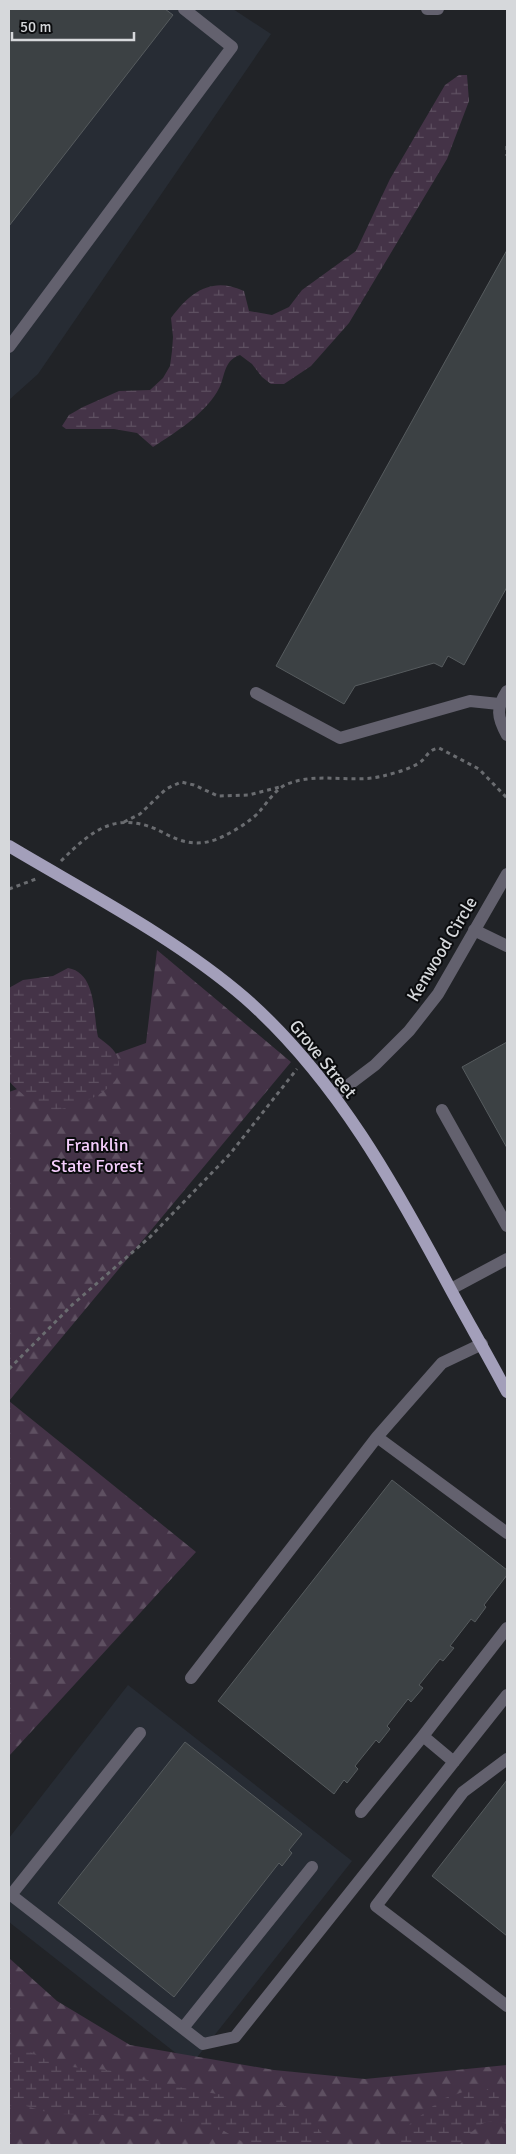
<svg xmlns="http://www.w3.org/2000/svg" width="516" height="2154" viewBox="0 0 516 2154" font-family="Signika,sans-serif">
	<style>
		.built { fill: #272c34 }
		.forest { fill: url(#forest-firs) }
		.wetland { fill: url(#wetland-marsh) }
		.building { fill: #3c4144; stroke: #565b5e }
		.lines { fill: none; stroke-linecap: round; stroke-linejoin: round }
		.path { stroke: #6a6c70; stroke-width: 3; stroke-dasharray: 4 4; stroke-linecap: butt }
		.minor { stroke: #63616e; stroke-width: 12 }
		.major { stroke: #a39fba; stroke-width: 12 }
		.labels { text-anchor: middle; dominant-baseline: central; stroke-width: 4; stroke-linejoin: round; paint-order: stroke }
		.street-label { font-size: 18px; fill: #d6d8db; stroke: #0b0c0e }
		.park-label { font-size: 18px; fill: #f5cefd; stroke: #0b0c0e }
	</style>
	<defs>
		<pattern id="forest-firs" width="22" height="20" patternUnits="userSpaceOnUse" patternTransform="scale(1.25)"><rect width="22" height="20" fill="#443347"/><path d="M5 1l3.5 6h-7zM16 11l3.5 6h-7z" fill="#5e5061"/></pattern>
		<pattern id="wetland-marsh" width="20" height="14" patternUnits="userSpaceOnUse" patternTransform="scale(1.25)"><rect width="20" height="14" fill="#443347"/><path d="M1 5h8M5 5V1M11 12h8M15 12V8" fill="none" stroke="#5e5061"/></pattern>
	</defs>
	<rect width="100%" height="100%" fill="#212327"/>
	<!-- built -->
	<path class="built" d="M9,9H233L271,34L38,374L9,400Z
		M128,1685L352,1861L191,2065L9,1922V1838Z"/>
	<!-- forest -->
	<path class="forest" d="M157,950L291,1062L9,1401L196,1552L9,1756V1092L146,1043Z
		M9,1958L57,2001L130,2045L274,2070L365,2079L507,2065V2145H9Z"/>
	<!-- wetland -->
	<path class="wetland" d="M459,75H467L469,101L447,159L349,323L311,366L284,384H271L262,377L252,364L240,355C222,361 226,378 217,392C202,416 176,432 153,447L137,433L114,429H66L62,426L69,415L83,407L119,391L150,390L163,378L170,366L172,351L173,337L171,318C190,292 212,276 244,291L249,311L272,315L289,307L302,290L356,251L390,179L445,85Z
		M68,968C97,973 93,1015 98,1037C105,1043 116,1049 118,1059C120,1067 119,1075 115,1081C105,1095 67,1112 50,1109C36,1105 18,1092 9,1081V988L23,980L53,976Z
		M9,2046L19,2051H28L59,2066L108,2070L167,2085L301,2109L332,2145H248L224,2131L187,2122L113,2115L53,2114L26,2106H9Z
		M469,2090H507V2124C482,2115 476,2129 459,2145H383L442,2099Z"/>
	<!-- building -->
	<path class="building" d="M9,9H165L173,15L9,226Z
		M507,250V587L464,665L448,656L442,667L434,663L355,686L344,704L276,666Z
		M507,1042V1148L462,1067Z
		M392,1480L507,1570V1575L484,1605L486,1607L475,1622L471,1619L450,1646L454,1648L443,1661L440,1659L419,1685L423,1688L411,1702L408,1699L387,1726L390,1729L379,1743L376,1740L355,1766L358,1769L347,1783L344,1780L334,1794L218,1701Z
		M185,1742L302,1834L289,1850L292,1853L282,1866L279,1863L174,1997L58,1903Z
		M507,1780V1936L432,1876Z"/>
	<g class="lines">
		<!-- path -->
		<path class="path" d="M507,146V156
			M124,822L140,814L166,789L181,782L194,785L218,796L249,795L280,787
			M61,861C93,829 118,809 164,833C179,841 193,846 211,841C224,838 250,822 259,812C267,803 274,791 285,785C316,771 351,784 383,776C394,773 408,770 419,763C427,758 427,750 439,748L479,769L507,798
			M9,889L36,879
			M9,1369L72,1305L151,1236L230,1154L297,1069"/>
		<!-- minor -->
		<path class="minor" d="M427,9H438
			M9,347L232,47L184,9
			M507,691C496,708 497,717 507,735
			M256,693L340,738L470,701L499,704
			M474,930L507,946
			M334,1096L375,1065L409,1031L438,994L507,874
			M442,1110L507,1226
			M451,1289L507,1259
			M377,1437L442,1363L482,1344
			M191,1678L377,1437L507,1533
			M140,1733L11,1895L203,2044L235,2037L507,1695
			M507,1759L463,1792L376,1906L507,2006
			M454,1762L423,1736L507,1628
			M361,1812L423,1736
			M183,2028L312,1867"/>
		<!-- major -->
		<path class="major" d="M9,846C86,892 177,939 245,998C336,1078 396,1187 452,1292C470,1325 489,1358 507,1392"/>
	</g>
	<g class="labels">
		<!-- street labels -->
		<g class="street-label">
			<text transform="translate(442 949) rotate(-59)">Kenwood Circle</text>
			<text transform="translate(323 1059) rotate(51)">Grove Street</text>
		</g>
		<!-- park labels -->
		<g class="park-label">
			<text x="97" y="1145">Franklin<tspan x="97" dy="21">State Forest</tspan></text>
		</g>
	</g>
	<!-- border -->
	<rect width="516" height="2154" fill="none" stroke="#d6d8db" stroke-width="20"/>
	<!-- scale -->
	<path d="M12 32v8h122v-8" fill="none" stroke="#d6d8db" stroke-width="2.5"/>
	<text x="20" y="32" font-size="15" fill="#d6d8db" stroke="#0b0c0e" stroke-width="4" paint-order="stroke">50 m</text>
</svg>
